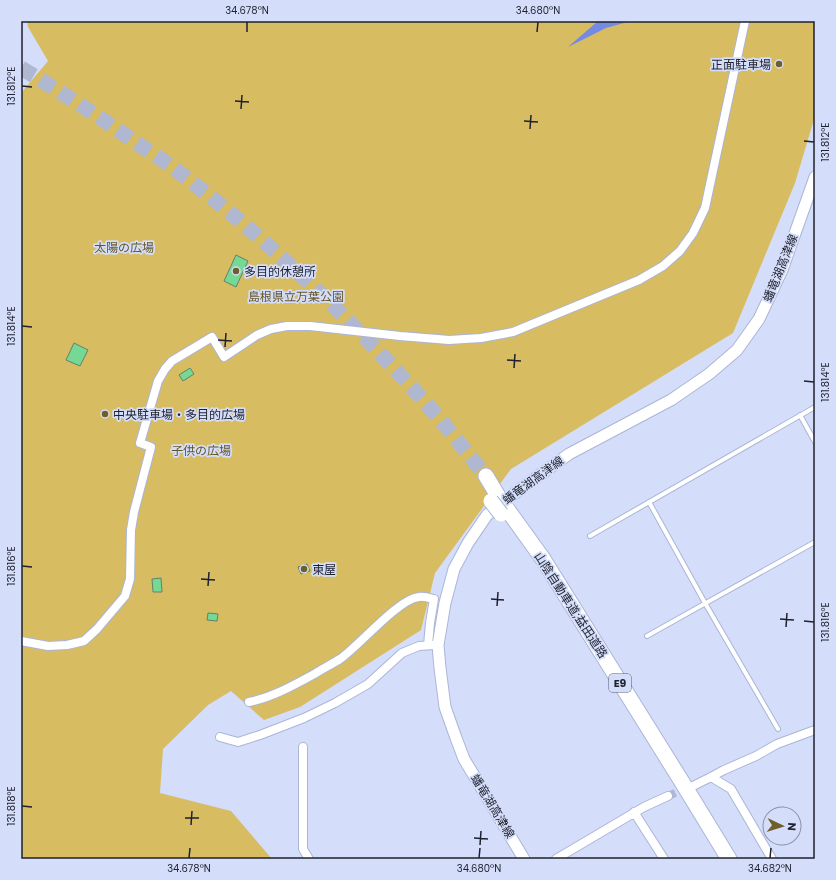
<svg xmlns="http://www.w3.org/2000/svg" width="836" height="880" viewBox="0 0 836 880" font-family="Poppins,'Noto Sans JP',sans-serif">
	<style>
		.green { fill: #d7bc62 }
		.water { fill: #758ae2 }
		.building { fill: #75d895; stroke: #62826a }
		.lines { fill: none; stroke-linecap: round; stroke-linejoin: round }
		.minor-tunnel { stroke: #b0b7d0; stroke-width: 8; stroke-dasharray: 8 4; stroke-linecap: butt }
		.motorway-tunnel { stroke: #b0b7d0; stroke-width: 15; stroke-dasharray: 15 8; stroke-linecap: butt }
		.service-casing { stroke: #abb5d7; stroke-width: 6 }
		.minor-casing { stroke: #abb5d7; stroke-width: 10 }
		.secondary-casing { stroke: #abb5d7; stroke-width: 13 }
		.motorway-casing { stroke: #abb5d7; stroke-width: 17 }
		.service { stroke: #fff; stroke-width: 4 }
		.minor { stroke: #fff; stroke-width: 8 }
		.secondary { stroke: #fff; stroke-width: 11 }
		.motorway { stroke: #fff; stroke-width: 15 }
		.motorway-bridge-casing { stroke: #abb5d7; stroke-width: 17; stroke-linecap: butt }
		.motorway-bridge { stroke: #fff; stroke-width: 15 }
		.ticks { fill: none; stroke: #1e212e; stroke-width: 1.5 }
		.poi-dot { fill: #6e5e2c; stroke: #d4ddf9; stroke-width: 1.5 }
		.labels { text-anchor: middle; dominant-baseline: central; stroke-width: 3.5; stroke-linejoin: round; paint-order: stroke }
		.shield { fill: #d4ddf9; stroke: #55596b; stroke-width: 1 }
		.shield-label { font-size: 11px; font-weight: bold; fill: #1e212e }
		.poi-label { font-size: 12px; fill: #1e212e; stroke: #d4ddf9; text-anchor: start }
		.park-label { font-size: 12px; fill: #645629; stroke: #d4ddf9 }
		.street-label { font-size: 12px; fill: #1e212e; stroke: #d4ddf9 }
		.neatline { fill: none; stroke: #1e212e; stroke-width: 1.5 }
		.ticks-label { font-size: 10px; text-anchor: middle; fill: #1e212e }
	</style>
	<rect width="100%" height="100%" fill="#d4ddf9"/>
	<!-- green -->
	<path class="green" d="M27,21H815V116L795,183L733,333L511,469L435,573L421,630L300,707L264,720L231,691L208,705L163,749L160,793L231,811L272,859H21V93L48,61L28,27Z"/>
	<!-- water -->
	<path class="water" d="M598,21H631L606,28L568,47Z"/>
	<!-- building -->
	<path class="building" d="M236,255L248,261L236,287L224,281Z
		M74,343L88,350L80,366L66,360Z
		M190,368L194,374L183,381L179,375Z
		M307,564L310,571L301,574L298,567Z
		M161,578L162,592H153L152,579Z
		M208,613L218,614L217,621L207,620Z"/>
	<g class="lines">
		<!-- minor-tunnel -->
		<path class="minor-tunnel" d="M668,796L687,788"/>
		<!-- motorway-tunnel -->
		<path class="motorway-tunnel" d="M21,68C63,93 104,120 144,148C156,156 169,164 180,173C275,245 361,329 439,418C455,437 470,457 486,476"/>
		<!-- service casing -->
		<g class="service-casing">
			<path id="service" d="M800,415L815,442
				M649,502L705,603L778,729
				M590,536L815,407
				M647,636L815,542"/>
		</g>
		<!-- minor casing -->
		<g class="minor-casing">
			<path id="minor" d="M21,641L48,646L67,645L84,641L97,629L125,596L130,579L131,530L134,512L151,447L140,443L158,381L165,369L172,361L212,337L224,357L257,335L271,329L287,326H310L400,336L449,340L481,338L513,332L639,280L663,266L680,251L693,233L705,208L745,21
				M249,702C273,697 294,685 316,673C324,668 332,664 340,659C359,646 398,599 419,597C424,596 430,598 434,599L430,623L428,645
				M220,737L238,742L260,735L304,718L335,703L368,684L402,653L419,646L434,645
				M303,747V849L309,859
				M711,777L731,789L772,859
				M693,786L711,777L724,770L756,756L777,744L815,730
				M634,812L664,859
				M556,859L644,807L668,796"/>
		</g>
		<!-- secondary casing -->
		<g class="secondary-casing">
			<path id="secondary" d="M524,859L464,759L456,738L445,707L440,668L438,645L445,603L454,569L468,543L487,515L519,490L569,454L671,400L709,374L737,350L759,319L782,270L815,177"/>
		</g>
		<!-- motorway casing -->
		<g class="motorway-casing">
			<path id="motorway" d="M486,476L498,496
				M507,509L543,559L682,782L729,859"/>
		</g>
		<!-- service -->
		<use href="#service" class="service"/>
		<!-- minor -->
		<use href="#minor" class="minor"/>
		<!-- secondary -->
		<use href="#secondary" class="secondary"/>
		<!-- motorway -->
		<use href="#motorway" class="motorway"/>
		<!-- motorway-bridge casing -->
		<g class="motorway-bridge-casing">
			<path id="motorway-bridge" d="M491,501L501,514"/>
		</g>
		<!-- motorway-bridge -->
		<use href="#motorway-bridge" class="motorway-bridge"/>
	</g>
	<!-- ticks -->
	<path class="ticks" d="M247,32V22M537,32L538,22M22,86L32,87M235,101L249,102M241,109L242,95M524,121L538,122M530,129L531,115M804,141L814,142M22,326L32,327M218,340L232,341M225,347L226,333M507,360L521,361M514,368L515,354M804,381L814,382M22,566L32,567M201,579L215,580M208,586L209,572M491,599L504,600M497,606L498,592M780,619L794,620M804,621L814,622M786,627L787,613M22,806L32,807M185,818H199M191,825L192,811M474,838L488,839M480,845L481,831M189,858L190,848M479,858L480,848M770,858L771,848"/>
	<!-- markers -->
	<g class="poi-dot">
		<circle cx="779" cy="64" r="4"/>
		<circle cx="236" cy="271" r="4"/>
		<circle cx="105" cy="414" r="4"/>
		<circle cx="304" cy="569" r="4"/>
	</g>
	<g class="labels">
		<!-- shield labels -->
		<rect class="shield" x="609" y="674" width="22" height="18" rx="3"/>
		<g class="shield-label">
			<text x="620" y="683">E9</text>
		</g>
		<!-- poi labels -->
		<g class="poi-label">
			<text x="771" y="64" text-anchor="end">正面駐車場</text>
			<text x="244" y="271">多目的休憩所</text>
			<text x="113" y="414">中央駐車場・多目的広場</text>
			<text x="312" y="569">東屋</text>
		</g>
		<!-- park labels -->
		<g class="park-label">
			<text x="124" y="247">太陽の広場</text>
			<text x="296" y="296">島根県立万葉公園</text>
			<text x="201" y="450">子供の広場</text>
		</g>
		<!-- street labels -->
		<g class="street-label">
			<text transform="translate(780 268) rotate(-68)">蟠竜湖高津線</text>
			<text transform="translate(533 480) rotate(-36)">蟠竜湖高津線</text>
			<text transform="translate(571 605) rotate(57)">山陰自動車道;益田道路</text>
			<text transform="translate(493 806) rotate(59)">蟠竜湖高津線</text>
		</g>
	</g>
	<!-- border -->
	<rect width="836" height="880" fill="none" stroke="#d4ddf9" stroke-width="44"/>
	<!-- north arrow -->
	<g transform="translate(782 826) rotate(94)"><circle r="19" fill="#d4ddf9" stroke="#8b92a8"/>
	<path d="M0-3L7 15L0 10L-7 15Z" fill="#6e5e2c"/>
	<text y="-6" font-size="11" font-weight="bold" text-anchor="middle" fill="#1e212e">N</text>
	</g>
	<rect x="22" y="22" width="792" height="836" class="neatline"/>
	<g class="ticks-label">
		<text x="247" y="14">34.678°N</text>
		<text x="538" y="14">34.680°N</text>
		<text transform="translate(11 86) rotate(-90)" y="4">131.812°E</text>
		<text transform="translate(825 142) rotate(-90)" y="4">131.812°E</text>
		<text transform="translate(11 326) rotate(-90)" y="4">131.814°E</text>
		<text transform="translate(825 382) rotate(-90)" y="4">131.814°E</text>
		<text transform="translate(11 566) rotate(-90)" y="4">131.816°E</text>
		<text transform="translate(825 622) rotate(-90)" y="4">131.816°E</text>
		<text transform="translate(11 806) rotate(-90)" y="4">131.818°E</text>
		<text x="189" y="872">34.678°N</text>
		<text x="479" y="872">34.680°N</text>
		<text x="770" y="872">34.682°N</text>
	</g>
</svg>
